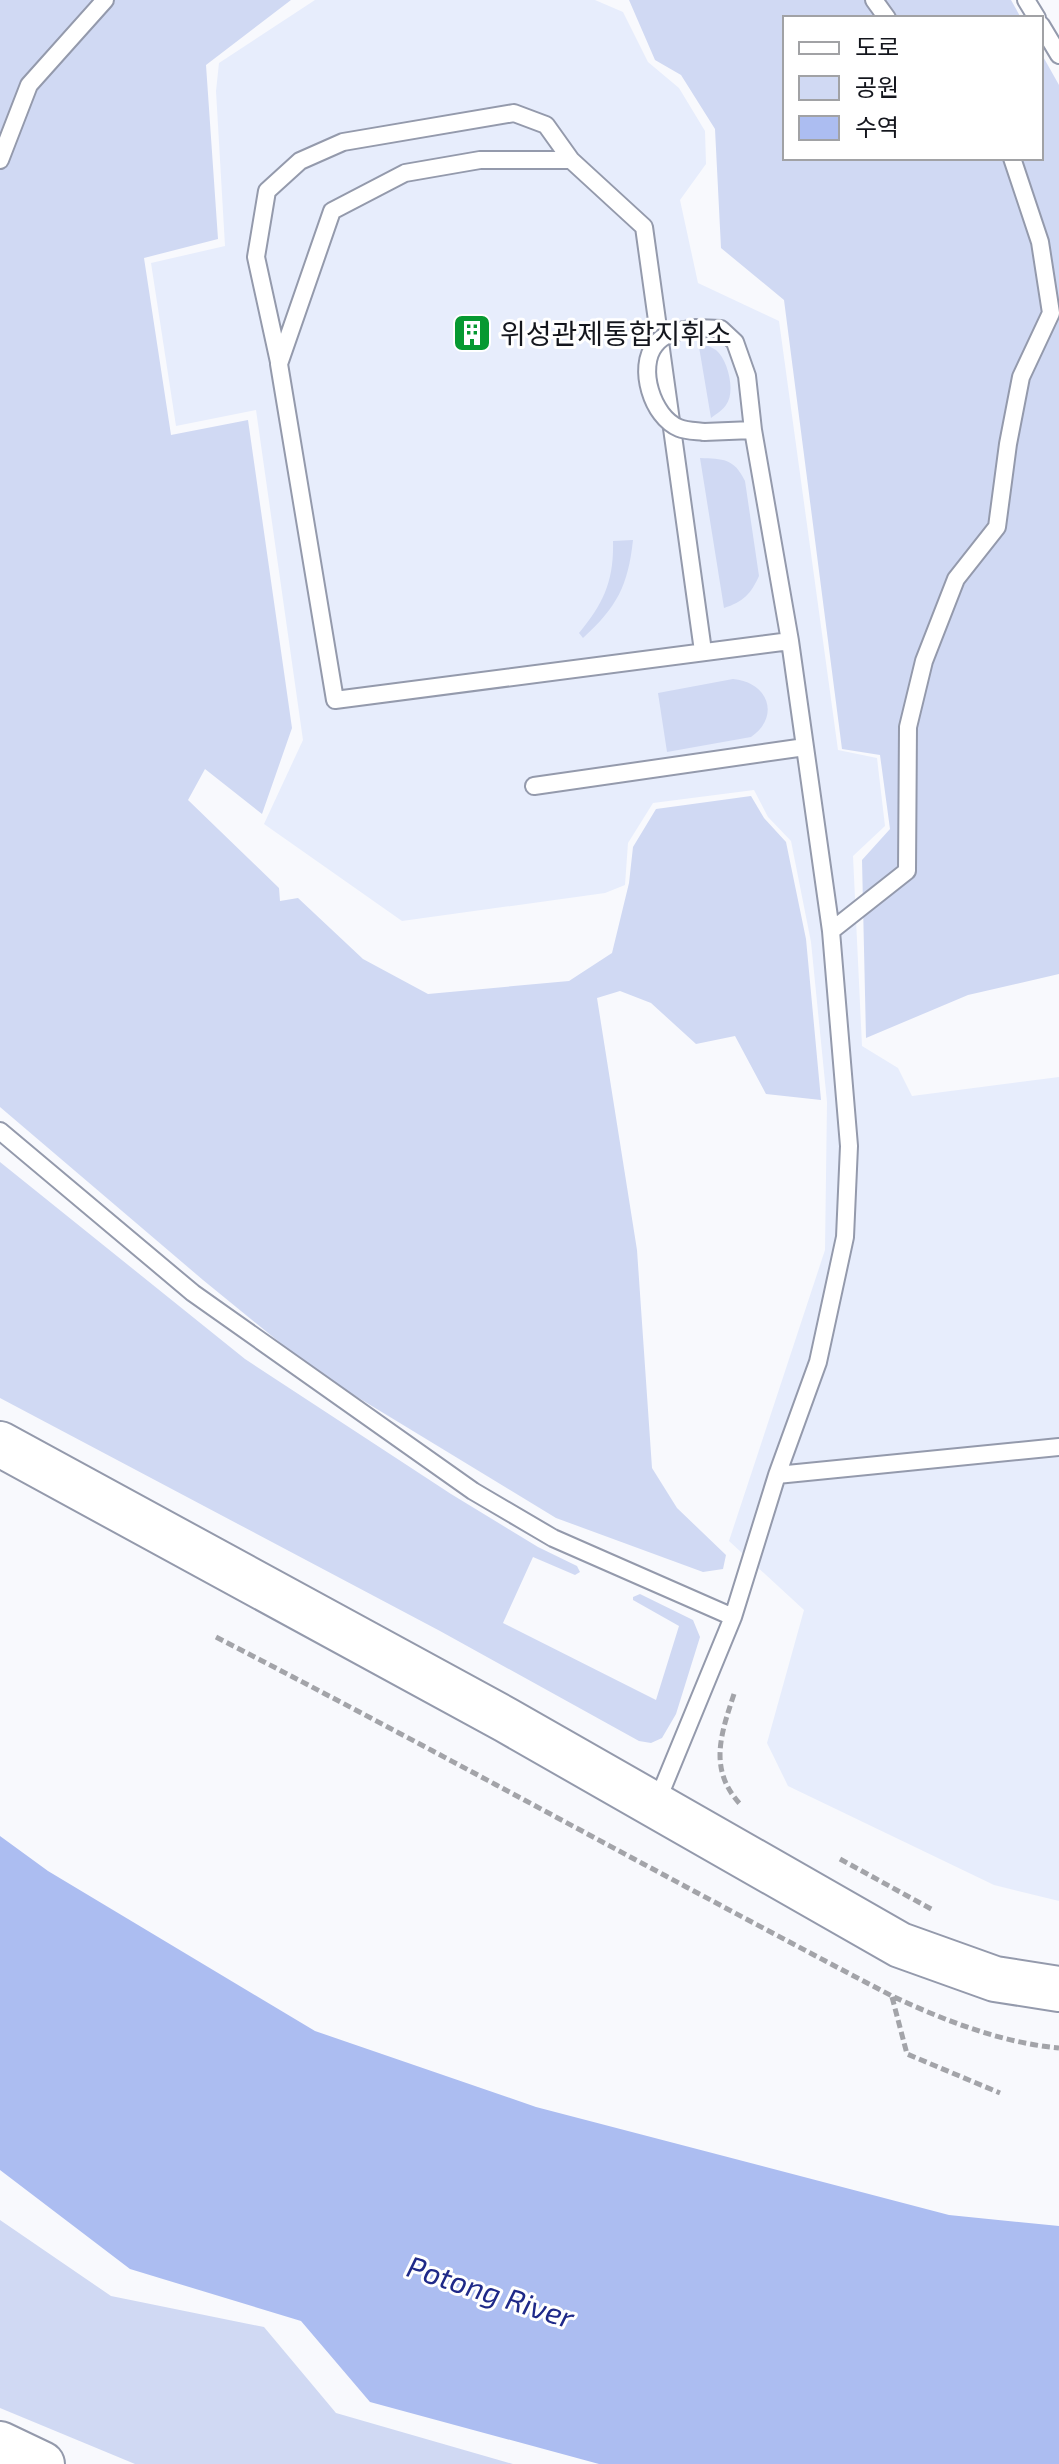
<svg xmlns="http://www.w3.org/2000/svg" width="1059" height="2464" viewBox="0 0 1059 2464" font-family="'Exo 2','Noto Sans KR',sans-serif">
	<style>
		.built { fill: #e7edfc }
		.green { fill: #d0d9f3 }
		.water { fill: #acbdf1 }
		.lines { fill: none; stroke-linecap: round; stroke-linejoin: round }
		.lane-casing { stroke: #949aac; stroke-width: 20 }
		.secondary-casing { stroke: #949aac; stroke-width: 48 }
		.path { stroke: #a3a4a9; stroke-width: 5; stroke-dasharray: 8 4; stroke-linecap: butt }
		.lane { stroke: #fff; stroke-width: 16 }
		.secondary { stroke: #fff; stroke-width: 44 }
		.lane-bridge-casing { stroke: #949aac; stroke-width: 20; stroke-linecap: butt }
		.lane-bridge { stroke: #fff; stroke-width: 16 }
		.labels { text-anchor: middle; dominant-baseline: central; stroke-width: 6; stroke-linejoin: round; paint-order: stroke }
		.poi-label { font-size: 28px; fill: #14161d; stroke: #fff; text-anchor: start }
		.water-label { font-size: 30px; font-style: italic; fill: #1e2988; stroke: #fff }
	</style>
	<rect width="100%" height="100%" fill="#f8f9fd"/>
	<!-- built -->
	<path class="built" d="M315,0H595L623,12L648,62L679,88L705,131L706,164L680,200L698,283L779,321L838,750L877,758L885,826L853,856L862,1046L898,1068L912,1096L1059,1077V1901L994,1885L788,1786L767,1743L804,1610L729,1541L825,1250L827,1102L811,942L791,841L768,817L754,790L653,803L628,843L625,885L605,893L402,921L264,824L303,740L256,410L176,426L151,263L225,246L216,91L219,63Z"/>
	<!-- green -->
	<path class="green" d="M0,0H291L206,65L218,239L144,258L171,435L248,420L292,728L262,814L205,769L188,800L279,888L280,901L298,898L363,959L428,994L569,981L612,953L629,883L633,847L656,809L751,796L764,818L786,842L806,939L821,1100L766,1094L735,1036L696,1044L651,1003L620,991L597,998L637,1250L652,1468L677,1508L726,1555L723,1569L703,1572L556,1518L316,1372L203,1280L0,1107Z
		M629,0H1011L1021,18H785V158H1041V53L1059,85V974L968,995L866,1038L862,860L890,829L880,755L842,749L784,300L721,248L715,129L681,75L655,60Z
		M698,341C704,344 711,347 716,350C728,360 736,392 726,405C723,410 716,414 711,418Z
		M700,458C723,459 734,458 745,481L759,576C751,594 743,602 724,608Z
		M633,540C628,586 617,607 583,638L579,633C604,603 614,580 613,541Z
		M733,679C768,682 781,716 751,737L667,752L658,693Z
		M0,1162L245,1359L451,1494L538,1547L577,1566L580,1572L575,1575L533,1557L503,1623L656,1700L679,1626L633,1600V1597L640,1594L693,1620L700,1637L676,1714L662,1738L651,1743L639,1741L440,1631L0,1398Z
		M0,2220L111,2296L264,2327L336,2413L513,2464H135L0,2408Z"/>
	<!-- water -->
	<path class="water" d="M0,1836L48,1871L315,2031L536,2107L949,2215L1059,2226V2464H599L370,2402L301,2321L130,2269L0,2170Z"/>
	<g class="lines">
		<!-- lane casing -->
		<g class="lane-casing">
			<path id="lane" d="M874,0L887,18
				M1026,0L1037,18
				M1041,25L1059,55
				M0,160L29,85L105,0
				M695,328L721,329L735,342L747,376L753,430L790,641L805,747
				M279,362L256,257L267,191L300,161L343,142L514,113L546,125L571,160
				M704,432L753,430
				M703,651L644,227L571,160H480L405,173L332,211L279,364L335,700L790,641
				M534,786L805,747L831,931L849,1146L845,1237L818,1362L777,1475L733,1617L656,1804
				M831,931L907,871L908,727L924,661L956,579L997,527L1008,444L1021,377L1051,313L1040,242L1012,158
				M0,1131L193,1293L473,1491L553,1538L733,1617
				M777,1475L1059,1447"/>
		</g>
		<!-- secondary casing -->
		<g class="secondary-casing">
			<path id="secondary" d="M0,1444L506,1720L900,1945L995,1979L1059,1989
				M0,2444L42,2464"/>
		</g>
		<!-- path -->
		<path class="path" d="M216,1637C443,1754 666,1878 892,1996C943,2020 1002,2043 1059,2048
			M734,1694C721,1734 708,1769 740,1804
			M840,1859L933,1910
			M892,1997L907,2054L1000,2093"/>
		<!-- lane -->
		<use href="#lane" class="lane"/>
		<!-- secondary -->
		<use href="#secondary" class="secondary"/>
		<!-- lane-bridge casing -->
		<g class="lane-bridge-casing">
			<path id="lane-bridge" d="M695,328C681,331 664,332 655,345C637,367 652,417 679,428C686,431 697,431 704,432"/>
		</g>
		<!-- lane-bridge -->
		<use href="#lane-bridge" class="lane-bridge"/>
	</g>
	<!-- icons -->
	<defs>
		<g id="building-square" transform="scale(2)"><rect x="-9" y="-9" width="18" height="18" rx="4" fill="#069931" stroke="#fff"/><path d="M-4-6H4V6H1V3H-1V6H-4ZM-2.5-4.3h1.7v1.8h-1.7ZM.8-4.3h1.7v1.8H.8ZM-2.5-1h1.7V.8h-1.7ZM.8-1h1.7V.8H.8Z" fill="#fff"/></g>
	</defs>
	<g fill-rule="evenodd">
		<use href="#building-square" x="472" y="333"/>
	</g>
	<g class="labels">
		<!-- poi labels -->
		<g class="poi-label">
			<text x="500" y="333">위성관제통합지휘소</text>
		</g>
		<!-- water labels -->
		<g class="water-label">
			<text transform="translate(491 2291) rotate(18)">Potong River</text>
		</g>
	</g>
	<!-- legend -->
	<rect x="783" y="16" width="260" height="144" fill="#ffffff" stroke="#a1a2a5" stroke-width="2"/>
	<rect x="799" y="42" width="40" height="12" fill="#ffffff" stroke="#a1a2a5" stroke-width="2"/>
	<text x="855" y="56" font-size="24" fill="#14161d">도로</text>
	<rect x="799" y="76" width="40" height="24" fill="#d0d9f3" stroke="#a1a2a5" stroke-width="2"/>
	<text x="855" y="96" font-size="24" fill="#14161d">공원</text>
	<rect x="799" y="116" width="40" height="24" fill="#acbdf1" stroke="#a1a2a5" stroke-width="2"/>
	<text x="855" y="136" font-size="24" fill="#14161d">수역</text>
</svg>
